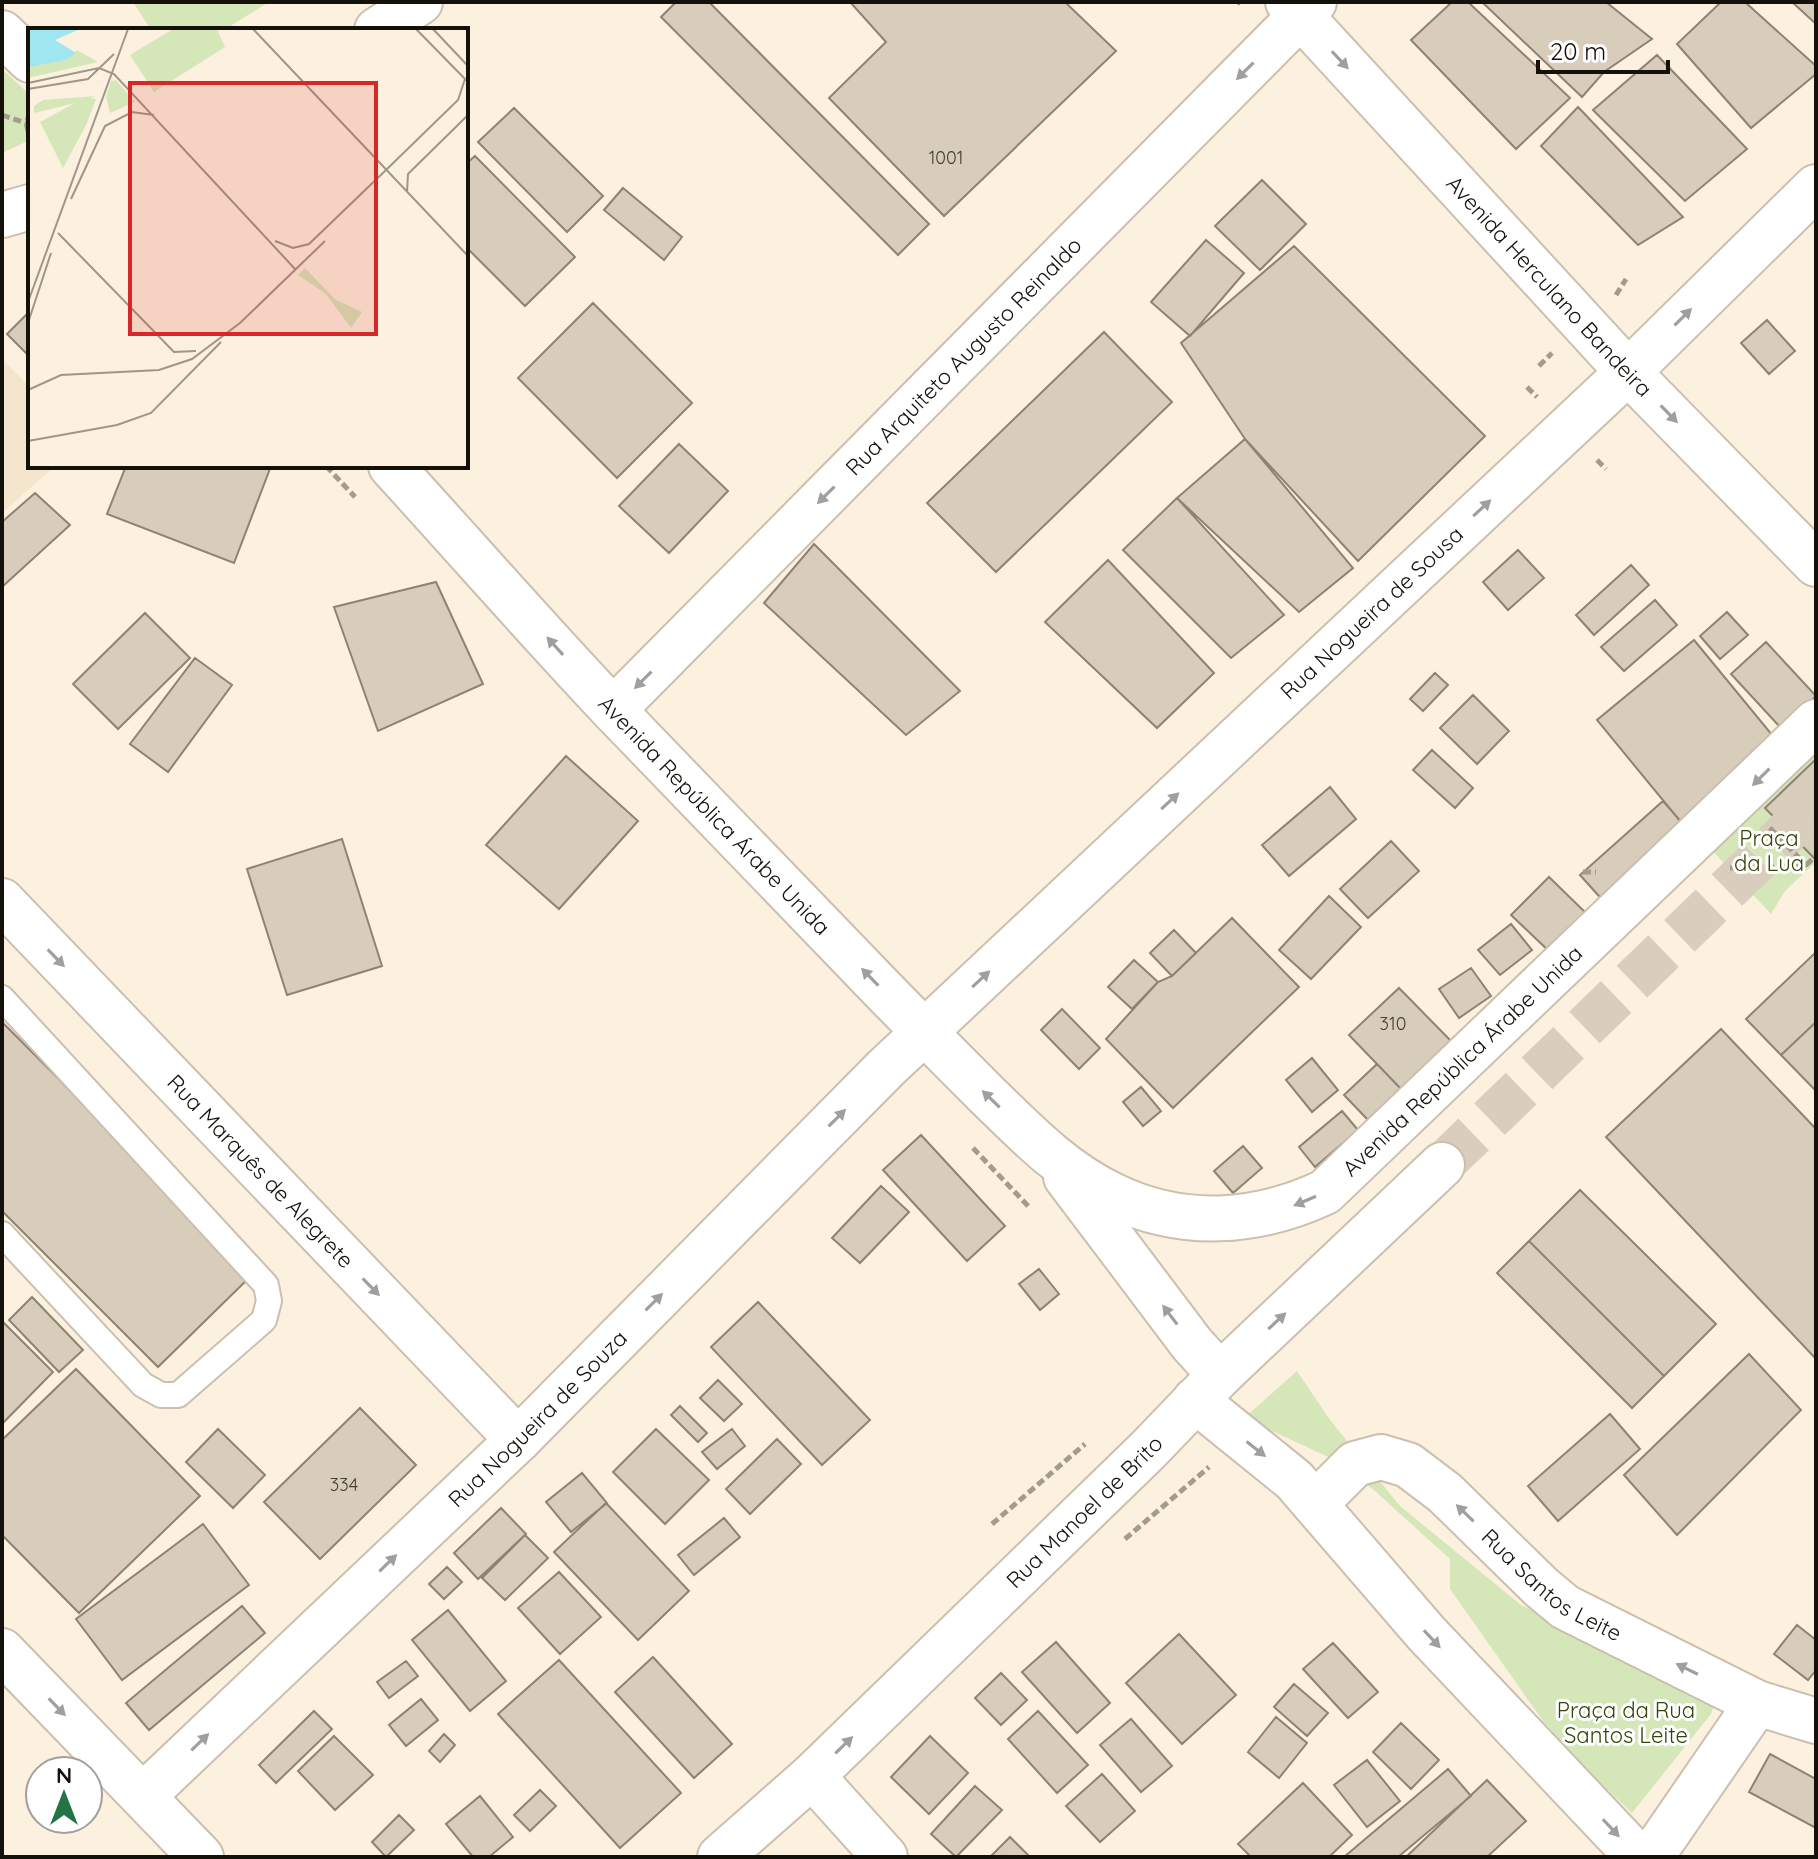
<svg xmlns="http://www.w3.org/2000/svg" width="1818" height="1859" viewBox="0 0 1818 1859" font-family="Quicksand,sans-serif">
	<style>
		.built { fill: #f5e5cc }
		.green { fill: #d5e6b9 }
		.building { fill: #d8ccbb; stroke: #8e8373; stroke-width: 2 }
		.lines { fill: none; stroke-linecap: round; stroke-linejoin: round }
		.primary-tunnel { stroke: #d9cebe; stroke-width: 44; stroke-dasharray: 44 22; stroke-linecap: butt }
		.service-casing { stroke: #cbbfae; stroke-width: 28 }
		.minor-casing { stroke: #cbbfae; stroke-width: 48 }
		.tertiary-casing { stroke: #cbbfae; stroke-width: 48 }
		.primary-casing { stroke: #cbbfae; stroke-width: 48 }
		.path { stroke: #a49b8d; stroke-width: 5; stroke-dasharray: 8 4; stroke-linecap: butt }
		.service { stroke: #fff; stroke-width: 24 }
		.minor { stroke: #fff; stroke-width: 44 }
		.tertiary { stroke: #fff; stroke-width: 44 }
		.primary { stroke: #fff; stroke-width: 44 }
		.oneway { fill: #a19f9d }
		.labels { text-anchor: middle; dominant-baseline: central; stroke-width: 6; stroke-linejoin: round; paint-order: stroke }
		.number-label { font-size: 18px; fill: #453f36 }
		.street-label { font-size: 22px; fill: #14100a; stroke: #fff }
		.park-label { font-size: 22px; fill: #34440a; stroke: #fff }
		.inset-road { fill: none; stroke: #9f9689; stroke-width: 2 }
		.view { fill: #d62828; fill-opacity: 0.15; stroke: #d62828; stroke-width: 4 }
		.inset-edge { fill: none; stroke: #14100a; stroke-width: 4 }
	</style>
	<rect width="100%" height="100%" fill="#fcf0de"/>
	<!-- built -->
	<path class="built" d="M2,359L30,387V466H55L2,513Z"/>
	<!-- green -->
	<path class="green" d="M133,2H269L224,30H151Z
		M2,69L30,95V140L2,153Z
		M1816,749V862L1785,891L1771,914L1709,847Z
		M1297,1371L1330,1420L1400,1506L1521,1605L1717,1695L1711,1714L1632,1813L1586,1769L1543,1721L1450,1589V1559L1375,1491L1335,1460L1244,1418Z"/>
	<!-- building -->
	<path class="building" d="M676,2H709L929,224L898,255L661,17Z
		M850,2H1065L1116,51L944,216L829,98L886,42Z
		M1452,2H1468L1570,98L1516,149L1411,40Z
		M1482,2H1606L1652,39L1604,72L1582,97Z
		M1721,2H1745L1816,66V74L1751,128L1677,44Z
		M1792,2H1816V24Z
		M1657,55L1747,149L1685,201L1593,110Z
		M1578,107L1683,217L1638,245L1541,146Z
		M514,108L603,196L567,232L478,142Z
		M475,156L575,257L525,306L466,247V164Z
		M1262,180L1306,224L1260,270L1215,226Z
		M623,188L682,237L664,260L604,210Z
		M1206,240L1244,273L1190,336L1151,302Z
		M1294,246L1485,436L1358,561L1245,439L1181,343Z
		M593,303L692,403L617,478L518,378Z
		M30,311V349L26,353L7,334Z
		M1767,320L1795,351L1769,374L1741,343Z
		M1104,332L1172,402L996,572L927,503Z
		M1245,439L1353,568L1299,612L1177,498Z
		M679,444L728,491L669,553L619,506Z
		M126,466H271L234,563L107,514Z
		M35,493L70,525L2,587V522Z
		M1177,498L1284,615L1231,658L1123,550Z
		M814,544L960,691L906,735L764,603Z
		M1518,550L1544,578L1508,610L1483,582Z
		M1108,560L1214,673L1157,728L1045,622Z
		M1631,565L1649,585L1594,635L1576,615Z
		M436,582L483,684L378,731L334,607Z
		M1655,600L1677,625L1624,671L1601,647Z
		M1727,612L1748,635L1720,659L1700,636Z
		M145,613L190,658L118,729L73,684Z
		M1694,640L1782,747L1685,827L1597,720Z
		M1766,642L1816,696L1781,728L1731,674Z
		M195,658L232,685L168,772L130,744Z
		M1435,673L1448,685L1423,711L1410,699Z
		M1473,695L1509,731L1477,764L1440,728Z
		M1432,750L1473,788L1455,808L1413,770Z
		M566,756L638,821L559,909L486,845Z
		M1816,759V858L1815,859L1765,808Z
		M1330,787L1356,819L1289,876L1262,845Z
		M1663,801L1690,832L1607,905L1580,875Z
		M342,839L382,966L287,995L247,869Z
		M1391,841L1419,871L1368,918L1340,889Z
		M1549,877L1588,915L1551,953L1511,915Z
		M1329,896L1361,927L1311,979L1279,950Z
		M1232,918L1299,987L1173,1108L1106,1039L1158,982L1172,976Z
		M1511,924L1532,950L1500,975L1478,950Z
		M1174,930L1196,953L1172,976L1150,953Z
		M1816,952V1022L1781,1055L1746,1019Z
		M1134,960L1158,982L1132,1009L1108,987Z
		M1471,968L1491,996L1459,1018L1439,989Z
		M1399,988L1452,1042L1402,1090L1349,1035Z
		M1062,1009L1100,1048L1079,1069L1041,1030Z
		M2,1022L253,1274L158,1367L2,1211Z
		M1816,1022V1091L1781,1055Z
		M1721,1029L1816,1129V1359L1606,1137Z
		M1312,1058L1338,1090L1312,1112L1286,1080Z
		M1377,1064L1402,1090L1369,1121L1344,1095Z
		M1141,1087L1161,1111L1143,1126L1123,1102Z
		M1342,1111L1358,1130L1315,1167L1299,1147Z
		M921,1135L1005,1226L967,1261L883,1170Z
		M1243,1146L1262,1168L1233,1193L1214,1171Z
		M881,1186L909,1212L860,1263L832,1238Z
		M1580,1190L1716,1324L1664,1376L1529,1241Z
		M1529,1241L1664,1376L1632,1408L1497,1273Z
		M1039,1269L1059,1294L1040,1310L1019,1284Z
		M32,1297L83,1350L59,1372L9,1320Z
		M758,1302L870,1420L822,1465L711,1347Z
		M4,1323L53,1372L2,1424V1325Z
		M1749,1354L1801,1410L1677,1535L1624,1475Z
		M76,1369L200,1496L79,1613L2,1535V1440Z
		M718,1380L742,1404L724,1421L700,1398Z
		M680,1406L707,1433L698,1442L671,1415Z
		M360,1408L416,1465L320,1559L264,1502Z
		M1610,1414L1640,1449L1558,1521L1528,1486Z
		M218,1429L265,1475L233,1508L186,1462Z
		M656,1429L709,1480L665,1524L613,1472Z
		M732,1429L745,1446L717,1469L702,1452Z
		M777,1439L801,1464L750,1514L726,1489Z
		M582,1473L607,1503L571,1532L546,1502Z
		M606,1503L689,1591L638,1640L554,1552Z
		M501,1508L526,1534L478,1579L454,1553Z
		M724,1518L740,1537L694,1575L678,1555Z
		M203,1524L249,1585L122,1680L76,1619Z
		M525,1535L548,1558L505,1600L482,1578Z
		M447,1567L462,1582L444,1599L429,1584Z
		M559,1572L601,1617L560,1654L518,1608Z
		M242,1606L265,1633L149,1730L126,1703Z
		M448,1610L506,1681L470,1711L412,1640Z
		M1797,1625L1816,1640V1670L1808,1680L1774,1654Z
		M1179,1634L1236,1695L1182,1744L1126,1683Z
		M1056,1642L1110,1703L1077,1733L1022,1672Z
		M1333,1643L1378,1692L1348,1718L1303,1669Z
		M653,1657L732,1744L694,1778L615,1692Z
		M559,1660L681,1793L620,1848L498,1714Z
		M406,1661L418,1676L389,1698L377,1682Z
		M1001,1673L1027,1700L1001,1725L975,1698Z
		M1294,1684L1328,1713L1307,1736L1274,1707Z
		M421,1699L438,1720L406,1746L389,1725Z
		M314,1711L332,1729L276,1783L259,1765Z
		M1038,1711L1088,1765L1057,1793L1008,1739Z
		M1276,1717L1307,1743L1279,1778L1248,1752Z
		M1131,1719L1172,1766L1141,1792L1100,1745Z
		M1401,1723L1439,1760L1411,1789L1373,1752Z
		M444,1734L455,1745L440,1762L429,1751Z
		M334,1736L373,1775L335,1810L298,1771Z
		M930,1736L968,1773L929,1814L891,1777Z
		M1770,1754L1816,1779V1828L1749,1792Z
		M1367,1760L1400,1801L1367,1827L1334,1785Z
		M1448,1769L1471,1796L1398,1857H1344Z
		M1102,1774L1135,1811L1100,1842L1066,1806Z
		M1487,1780L1526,1821L1487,1857H1406Z
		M1303,1783L1352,1835L1329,1857H1251L1238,1844Z
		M975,1786L1002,1810L956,1857L931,1834Z
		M540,1790L556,1806L530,1831L514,1815Z
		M480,1796L513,1837L489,1857H473L446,1824Z
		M399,1815L414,1830L386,1857L372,1842Z
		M1010,1837L1030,1857H990Z"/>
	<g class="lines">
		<!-- primary-tunnel -->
		<path class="primary-tunnel" d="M1442,1165L1816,804"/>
		<!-- service casing -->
		<g class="service-casing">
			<path id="service" d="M2,998L266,1285L269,1301L264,1320L178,1395H161L143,1385L2,1234"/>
		</g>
		<!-- minor casing -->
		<g class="minor-casing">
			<g id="minor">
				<path d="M377,30L420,2"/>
				<path id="s1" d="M613,710L1314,2"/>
				<path id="s2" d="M2,901L518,1440"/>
				<path d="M1195,1400L1294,1480L1426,1633L1638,1857"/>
				<path id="s3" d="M1315,1504L1355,1464L1381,1457L1408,1465L1445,1493L1541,1587L1565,1607L1757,1703L1816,1721"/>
				<path d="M812,1776L885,1857"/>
				<path id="s4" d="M143,1796L518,1440L886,1068L1628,372L1816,187"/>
				<path d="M1651,1857L1757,1703"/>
			</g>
		</g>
		<!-- tertiary casing -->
		<g class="tertiary-casing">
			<g id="tertiary">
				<path d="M2,33L30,60"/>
				<path d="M2,215L30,207"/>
				<path id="s5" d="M391,466C466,548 539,632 615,712C696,797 778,881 859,965C901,1009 944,1052 987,1095C1026,1133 1063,1172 1114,1196C1183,1229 1257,1224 1325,1192L1816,722"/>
				<path d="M1066,1177L1192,1344L1220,1375"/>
				<path d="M2,1651L201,1857"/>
			</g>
		</g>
		<!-- primary casing -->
		<g class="primary-casing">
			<g id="primary">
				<path id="s6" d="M1288,2L1628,372L1816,564"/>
				<path id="s7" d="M720,1857L812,1776L1148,1450L1220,1375L1442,1165"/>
			</g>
		</g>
		<!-- path -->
		<path class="path" d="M1237,4L1239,2
			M30,113L26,123L30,139
			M2,115L26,123
			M1616,295L1626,279
			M1539,366L1552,353
			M1527,387L1537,397
			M1597,460L1606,469
			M326,466L355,497
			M1806,865L1816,856
			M1730,868L1806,865L1769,827
			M1583,872H1596
			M973,1148L1030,1208
			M992,1524L1085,1444
			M1125,1539L1209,1467"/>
		<!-- service -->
		<use href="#service" class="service"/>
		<!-- minor -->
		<use href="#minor" class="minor"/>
		<!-- tertiary -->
		<use href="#tertiary" class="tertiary"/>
		<!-- primary -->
		<use href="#primary" class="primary"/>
	</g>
	<!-- one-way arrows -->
	<defs><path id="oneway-solid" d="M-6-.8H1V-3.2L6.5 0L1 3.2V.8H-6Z" transform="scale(2)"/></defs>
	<g class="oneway">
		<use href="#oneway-solid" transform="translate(1340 60) rotate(47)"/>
		<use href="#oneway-solid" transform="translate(1245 71) rotate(135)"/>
		<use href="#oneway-solid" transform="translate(1683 317) rotate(-45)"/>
		<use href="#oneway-solid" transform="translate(1669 414) rotate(46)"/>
		<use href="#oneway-solid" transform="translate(826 495) rotate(135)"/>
		<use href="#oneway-solid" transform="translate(1482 508) rotate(-43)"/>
		<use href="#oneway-solid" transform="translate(555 646) rotate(-132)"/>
		<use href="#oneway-solid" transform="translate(643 680) rotate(135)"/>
		<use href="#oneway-solid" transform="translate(1761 777) rotate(135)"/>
		<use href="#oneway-solid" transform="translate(1170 801) rotate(-43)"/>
		<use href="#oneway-solid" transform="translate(56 958) rotate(46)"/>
		<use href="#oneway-solid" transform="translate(870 977) rotate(-134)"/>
		<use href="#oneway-solid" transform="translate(981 979) rotate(-43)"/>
		<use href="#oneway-solid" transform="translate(991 1099) rotate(-136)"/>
		<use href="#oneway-solid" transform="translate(837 1118) rotate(-45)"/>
		<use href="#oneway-solid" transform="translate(1305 1201) rotate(157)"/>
		<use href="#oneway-solid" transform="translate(371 1287) rotate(46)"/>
		<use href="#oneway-solid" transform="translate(654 1302) rotate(-45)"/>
		<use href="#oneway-solid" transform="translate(1170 1315) rotate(-127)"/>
		<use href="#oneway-solid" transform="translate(1277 1321) rotate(-43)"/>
		<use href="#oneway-solid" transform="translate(1256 1449) rotate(38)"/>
		<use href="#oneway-solid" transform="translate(1465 1513) rotate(-136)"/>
		<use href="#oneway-solid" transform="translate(388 1563) rotate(-44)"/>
		<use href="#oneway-solid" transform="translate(1432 1639) rotate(47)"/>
		<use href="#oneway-solid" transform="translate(1687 1669) rotate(-154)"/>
		<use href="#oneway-solid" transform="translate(57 1707) rotate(46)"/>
		<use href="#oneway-solid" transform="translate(200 1742) rotate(-44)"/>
		<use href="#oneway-solid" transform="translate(844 1745) rotate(-44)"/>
		<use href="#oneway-solid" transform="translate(1611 1828) rotate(47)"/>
	</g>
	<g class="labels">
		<!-- number labels -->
		<g class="number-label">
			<text x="946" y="157">1001</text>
			<text x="1393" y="1023">310</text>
			<text x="344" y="1484">334</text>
		</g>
		<!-- street labels -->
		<g class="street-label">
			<text stroke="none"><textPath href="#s6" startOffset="386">Avenida Herculano Bandeira</textPath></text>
			<text stroke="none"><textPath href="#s1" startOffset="498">Rua Arquiteto Augusto Reinaldo</textPath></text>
			<text stroke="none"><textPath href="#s4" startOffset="1706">Rua Nogueira de Sousa</textPath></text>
			<text stroke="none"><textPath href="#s5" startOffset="476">Avenida República Árabe Unida</textPath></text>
			<text stroke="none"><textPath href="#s5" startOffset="1438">Avenida República Árabe Unida</textPath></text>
			<text stroke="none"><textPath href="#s2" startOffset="374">Rua Marquês de Alegrete</textPath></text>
			<text stroke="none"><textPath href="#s4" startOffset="546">Rua Nogueira de Souza</textPath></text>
			<text stroke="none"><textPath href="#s7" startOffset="502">Rua Manoel de Brito</textPath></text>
			<text stroke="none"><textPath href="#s3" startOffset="300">Rua Santos Leite</textPath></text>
		</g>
		<!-- park labels -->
		<g class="park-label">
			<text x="1769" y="838">Praça<tspan x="1769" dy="25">da Lua</tspan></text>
			<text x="1626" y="1710">Praça da Rua<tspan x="1626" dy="25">Santos Leite</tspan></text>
		</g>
	</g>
	<!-- overview -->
	<g transform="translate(28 28)">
		<rect width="440" height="440" fill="#fcf0de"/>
		<path d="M145,1H189L197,19L126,64L102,27ZM49,22L70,34L0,50L3,37L38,32ZM104,51L88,52L107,74L82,85L78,69L83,53L0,60ZM68,68L62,70L68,71L58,97L35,140L12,94L47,75L6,85V78L15,72ZM277,240L308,272L334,284L323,300L298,266L270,247Z" fill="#d5e6b9"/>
		<path d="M0,1H52L27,12L48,25L38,32L0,39Z" fill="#9fe6f0"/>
		<path class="inset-road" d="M225,1L440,228M388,1L440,54M405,1L440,38M0,55L71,40L86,46L267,241M0,61L60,51L86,26M358,142L430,72L437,51M379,164L380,146L440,87M43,171L77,98L104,84L126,87M30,205L146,324L168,323M247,213L265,220L281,216L358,142M0,274L100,1M0,295L23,225M0,362L33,347L131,342L164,331L212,295L297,213M0,413L89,397L123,385L193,314"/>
		<path class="view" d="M102,55H348V306H102Z"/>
		<rect width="440" height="440" class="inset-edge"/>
	</g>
	<!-- border -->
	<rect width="1818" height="1859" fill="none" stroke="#14100a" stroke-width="8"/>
	<!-- north arrow -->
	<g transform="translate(64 1795)"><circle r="38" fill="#ffffff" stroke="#a19f9d" stroke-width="2"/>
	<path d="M0-6L14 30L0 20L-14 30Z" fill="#247344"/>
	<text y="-12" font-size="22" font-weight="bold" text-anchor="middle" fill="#14100a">N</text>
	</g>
	<!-- scale -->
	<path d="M1538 60v12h130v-12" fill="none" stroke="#14100a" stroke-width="4"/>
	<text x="1550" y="60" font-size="24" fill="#14100a" stroke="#ffffff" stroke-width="6" paint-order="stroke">20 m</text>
</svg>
